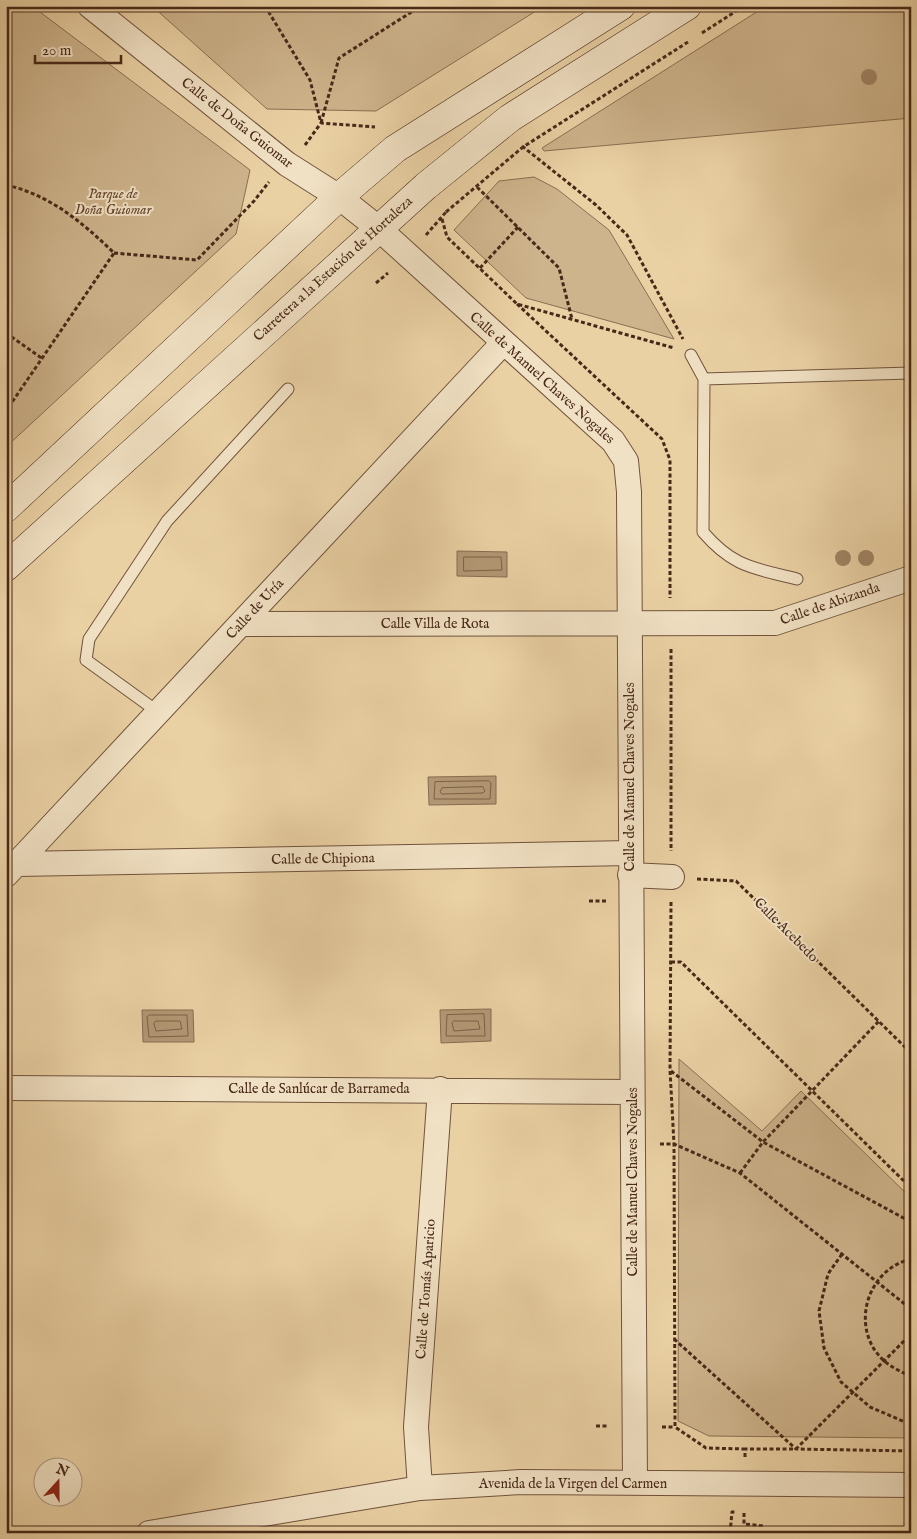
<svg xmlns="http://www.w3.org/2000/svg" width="917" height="1539" viewBox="0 0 917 1539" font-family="'IM FELL English',serif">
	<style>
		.green { fill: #ceb48c; stroke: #8b6e52 }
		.water { fill: #b39875; stroke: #886c50 }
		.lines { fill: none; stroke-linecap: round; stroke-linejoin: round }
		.shore { stroke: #7e6047; stroke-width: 1 }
		.lane-casing { stroke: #70533c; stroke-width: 13 }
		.street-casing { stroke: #70533c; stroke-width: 26 }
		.secondary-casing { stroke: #482919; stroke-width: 29 }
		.path { stroke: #482919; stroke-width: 3; stroke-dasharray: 4 2.5; stroke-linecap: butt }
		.lane { stroke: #f1e1c4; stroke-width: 11 }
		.street { stroke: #f1e1c4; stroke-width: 24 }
		.secondary { stroke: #f1e1c4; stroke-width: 28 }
		.tree { fill: #a08464 }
		.labels { text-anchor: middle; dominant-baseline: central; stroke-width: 4; stroke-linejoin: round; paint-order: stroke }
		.street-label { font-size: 14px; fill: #482919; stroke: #f1e1c4 }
		.park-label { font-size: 14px; font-style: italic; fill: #634530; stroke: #f1e1c4 }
	</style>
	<rect width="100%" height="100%" fill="#ead1a4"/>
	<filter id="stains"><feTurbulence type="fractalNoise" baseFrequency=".004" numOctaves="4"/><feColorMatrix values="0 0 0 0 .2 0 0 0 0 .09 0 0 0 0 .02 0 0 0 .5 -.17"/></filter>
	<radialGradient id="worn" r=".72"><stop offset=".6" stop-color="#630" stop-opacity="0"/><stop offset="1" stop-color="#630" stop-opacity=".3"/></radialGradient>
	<!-- green -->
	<path class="green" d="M6,6H32L250,170L236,234L6,447Z
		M152,6H544L376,111L267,109Z
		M766,6H911V118L544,151L542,148Z
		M534,177L557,189L609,230L674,339L526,298L454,230L499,181Z
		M679,1059L762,1131L801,1091L911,1198V1438L709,1436L678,1421Z"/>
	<!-- water -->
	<path class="water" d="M457,551L507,552V577L457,576Z
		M496,776V804L429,805L428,777Z
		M491,1009V1041L441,1043L440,1010Z
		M142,1010H193L194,1042H143Z"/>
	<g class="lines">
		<!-- shore -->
		<path class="shore" d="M464,557H501L502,570L464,571Z
			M489,781L491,783L490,799H434L435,782Z
			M483,787L485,791L483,793L442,794L440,792L442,788Z
			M484,1014L485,1036H446L447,1015Z
			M150,1015H187L188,1036L149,1037L147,1017Z
			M156,1021H180L182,1029L156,1031L154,1024Z
			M454,1021H478L480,1029L454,1031L452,1023Z"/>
		<!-- lane casing -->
		<g class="lane-casing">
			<path id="lane" d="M691,355L704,379L703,532C734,568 754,568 797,579
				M704,379L911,373
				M158,712L86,660L89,639L167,521L288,389"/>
		</g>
		<!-- street casing -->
		<g class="street-casing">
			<path id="street" d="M90,6L287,164L339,197L378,228L613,441L626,461L629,492L635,1483
				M241,624L775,623L911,578
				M17,864L630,853
				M6,875L503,343
				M630,875L672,877
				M6,1088L632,1092
				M420,1488L416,1427L440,1089
				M149,1533L420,1488L521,1482L911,1485"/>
		</g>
		<!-- secondary casing -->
		<g class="secondary-casing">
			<path id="secondary" d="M6,508L339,197L395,149L621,6
				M6,567L426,186L510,118L687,6"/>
		</g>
		<!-- path -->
		<path class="path" d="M265,6L310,80L321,123
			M702,33L744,6
			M321,123L339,58L421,6
			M305,145L321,123L375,127
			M522,146L596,205L627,235L683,339
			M6,185C50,195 82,222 114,253L6,411
			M477,187L559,268L572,319
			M446,212L523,147L688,42
			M442,219L447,237L517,304L674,348
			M426,235L446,212
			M114,253L197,260L254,201L269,182
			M480,268L518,227
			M376,283L388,273
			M517,304L662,439L670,460V598
			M6,333L43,359
			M671,649V851
			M697,879L736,881L911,1053
			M589,901H606
			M671,902L670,1070L674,1144L675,1427L706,1448L745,1449
			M671,962H681L911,1188
			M671,1071L763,1142L911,1222
			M660,1144H674L740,1173L911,1309
			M740,1173L763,1142L879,1021
			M842,1254L828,1274L819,1311L824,1348L841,1382L870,1407L905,1422H911
			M911,1259C872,1268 853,1315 874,1349C883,1363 896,1370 911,1376
			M674,1339L796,1449L911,1451
			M596,1426H608
			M662,1427H675
			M745,1457V1449H796L911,1334
			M744,1513V1524L764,1526L763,1533
			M730,1533L732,1512H736"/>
		<!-- lane -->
		<use href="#lane" class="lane"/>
		<!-- street -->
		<use href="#street" class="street"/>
		<!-- secondary -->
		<use href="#secondary" class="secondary"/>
	</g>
	<!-- trees -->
	<g class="tree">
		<circle cx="869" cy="77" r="8"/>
		<circle cx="843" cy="558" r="8"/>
		<circle cx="866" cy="558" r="8"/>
	</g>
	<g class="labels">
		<!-- street labels -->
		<g class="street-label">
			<text transform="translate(237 123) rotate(38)">Calle de Doña Guiomar</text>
			<text transform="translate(333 269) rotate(-42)">Carretera a la Estación de Hortaleza</text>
			<text transform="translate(542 378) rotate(42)">Calle de Manuel Chaves Nogales</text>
			<text transform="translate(830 604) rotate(-19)">Calle de Abizanda</text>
			<text transform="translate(255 609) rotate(-47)">Calle de Uría</text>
			<text x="435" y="624">Calle Villa de Rota</text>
			<text transform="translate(630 777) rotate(-90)">Calle de Manuel Chaves Nogales</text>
			<text transform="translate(323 859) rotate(-1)">Calle de Chipiona</text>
			<text transform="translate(786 930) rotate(45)">Calle Acebedo</text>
			<text x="319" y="1089">Calle de Sanlúcar de Barrameda</text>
			<text transform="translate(633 1182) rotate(-90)">Calle de Manuel Chaves Nogales</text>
			<text transform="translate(426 1289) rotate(-86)">Calle de Tomás Aparicio</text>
			<text x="573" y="1484">Avenida de la Virgen del Carmen</text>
		</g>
		<!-- park labels -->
		<g class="park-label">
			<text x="113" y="194">Parque de<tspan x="113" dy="16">Doña Guiomar</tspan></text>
		</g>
	</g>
	<!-- margin -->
	<rect width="917" height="1539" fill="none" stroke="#ead1a4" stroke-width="25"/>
	<rect x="8" y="8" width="902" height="1524" fill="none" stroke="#482919" stroke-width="2.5"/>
	<rect x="12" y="12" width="892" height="1514" fill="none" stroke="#482919"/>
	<!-- north arrow -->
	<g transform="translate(58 1482) rotate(21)"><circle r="24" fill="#f1e1c4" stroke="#ad9780"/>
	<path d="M0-4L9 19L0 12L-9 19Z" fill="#8f2418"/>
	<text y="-8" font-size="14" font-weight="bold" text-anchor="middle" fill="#482919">N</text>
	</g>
	<!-- scale -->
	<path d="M35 55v8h86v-8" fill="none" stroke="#482919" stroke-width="2.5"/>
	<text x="42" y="55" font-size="15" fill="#482919" stroke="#f1e1c4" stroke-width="4" paint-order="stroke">20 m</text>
	<rect width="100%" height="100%" filter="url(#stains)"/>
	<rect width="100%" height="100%" fill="url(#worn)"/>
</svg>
